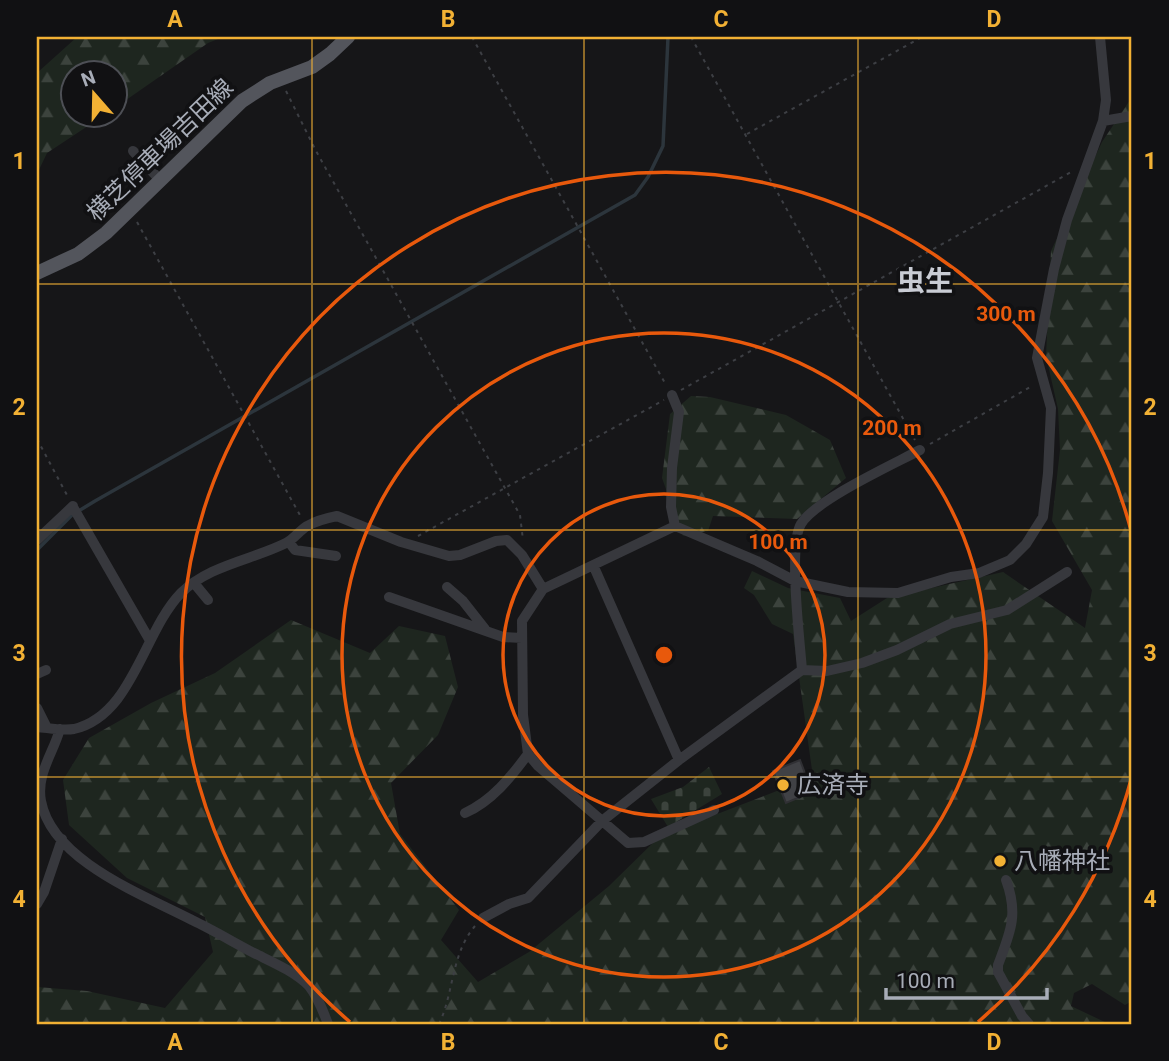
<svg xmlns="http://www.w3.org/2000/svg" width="1169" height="1061" viewBox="0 0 1169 1061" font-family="Roboto,'Noto Sans JP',sans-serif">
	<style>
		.forest { fill: url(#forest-firs) }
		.cemetery { fill: url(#cemetery-stones) }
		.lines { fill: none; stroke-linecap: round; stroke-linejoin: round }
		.stream { stroke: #2c353c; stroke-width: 3.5 }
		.building { fill: #404145; stroke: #303034; stroke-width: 2 }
		.path { stroke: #3d3f44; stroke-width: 2; stroke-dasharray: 3.5 5; stroke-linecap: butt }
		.minor { stroke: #37383d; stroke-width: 10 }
		.major { stroke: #53555c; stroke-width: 14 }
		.grid { fill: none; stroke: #f2b134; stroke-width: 2; stroke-opacity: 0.55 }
		.ring { fill: none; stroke: #e8590c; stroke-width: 3.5 }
		.poi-dot { fill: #f2b134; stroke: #111113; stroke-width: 2.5 }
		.labels { text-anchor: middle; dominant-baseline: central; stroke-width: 7; stroke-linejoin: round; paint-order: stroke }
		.street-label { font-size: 24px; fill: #a8adb8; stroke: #111113 }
		.poi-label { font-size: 24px; fill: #a8adb8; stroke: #111113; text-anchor: start }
		.quarter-label { font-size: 28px; font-weight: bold; fill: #c9ccd4; stroke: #111113 }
		.centre { fill: #e8590c; stroke: #111113; stroke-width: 3.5 }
		.ring-label { font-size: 21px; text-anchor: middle; font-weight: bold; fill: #e8590c; stroke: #111113; stroke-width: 7; stroke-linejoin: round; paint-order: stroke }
		.neatline { fill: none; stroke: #f2b134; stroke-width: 2.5 }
		.grid-label { font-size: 23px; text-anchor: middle; font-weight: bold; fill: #f2b134 }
	</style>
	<defs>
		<pattern id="forest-firs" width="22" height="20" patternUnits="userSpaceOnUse" patternTransform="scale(1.75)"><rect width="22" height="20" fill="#1e261f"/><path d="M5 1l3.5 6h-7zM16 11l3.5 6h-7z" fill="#3c433d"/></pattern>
		<pattern id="cemetery-stones" width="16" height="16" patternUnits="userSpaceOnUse" patternTransform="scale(1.75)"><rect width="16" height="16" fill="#1e261f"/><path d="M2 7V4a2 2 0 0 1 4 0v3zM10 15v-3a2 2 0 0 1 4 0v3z" fill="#3c433d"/></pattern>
	</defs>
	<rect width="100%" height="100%" fill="#161618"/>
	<!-- forest -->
	<path class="forest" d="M77,37H223L208,43L116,107V74H74V116H103L47,153L37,174V73Z
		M1132,97V1001L1125,1005L1092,984L1074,993L1071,1006L1109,1024H37V987L87,991L165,1008L213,952L205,917L127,878L69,825L63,780L89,738L151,703L215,673L291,620L370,653L399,626L445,636L458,687L438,735L391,783L400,834L459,910L441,940L478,982L529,952L609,886L660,836L813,777L793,634L772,624L754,595L744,588L752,571L788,588L840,598L851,621L887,598L1003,572L1085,628L1092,590L1052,521L1060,450L1058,409L1046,356L1051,251L1102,142Z
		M691,396L710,397L786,415L830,440L846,478L797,519L713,516L708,531L683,536L662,478L670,414Z"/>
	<!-- cemetery -->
	<path class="cemetery" d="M709,767L722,794L668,827L651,799L683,787Z"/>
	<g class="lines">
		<!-- stream -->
		<path class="stream" d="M37,550L72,515L95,501L635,195L648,177L663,146L668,37"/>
	</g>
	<!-- building -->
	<path class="building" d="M800,760L812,792L786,803L773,771Z"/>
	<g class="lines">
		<!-- path -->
		<path class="path" d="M472,37L666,385
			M691,37L915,440
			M286,91L316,151L520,515L523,540
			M747,134L922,37
			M137,222L301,517
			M681,390L1073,171
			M37,439L68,497
			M930,444L1032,386
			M418,536L664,400
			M439,1024C454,993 451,954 475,926"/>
		<!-- minor -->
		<path class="minor" d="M1103,121L1132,116
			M133,151L160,180
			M672,395L679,412L672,468L671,507L675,526L757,561L795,581L848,592L898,593L951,577L979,573L1010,560L1026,544L1043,517L1048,473L1051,408L1037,358L1054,269L1067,220L1103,121L1106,100L1100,37
			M73,507L149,639
			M37,540L73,506
			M289,542L295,550L336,556
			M594,567L679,760
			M194,583L208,600
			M447,587L463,601L485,629
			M543,589L675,526
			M389,597L503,637L522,638
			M802,670L827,671L862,663L897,650L950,624L1007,610L1067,572
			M37,674L46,670
			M37,708L47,728
			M37,727C49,728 62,731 74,729C133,715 143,632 181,593C209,565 252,560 286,543C294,539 299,531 307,526C316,521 327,518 337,516L401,542L449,556L460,555L496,541L507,540L522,555L543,589L522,621L523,715L528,754L538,766L628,843L644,842L714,810
			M60,729C53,754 36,774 41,801C52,861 144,895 192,920C213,930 233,942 254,953C272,962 294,971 309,986C318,997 323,1011 328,1024
			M465,813C492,801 511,777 528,754
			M1006,880C1019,915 1010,933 998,965V972L1022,1016L1029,1024
			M37,904L44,892L62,839
			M483,918L509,904L528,898L602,821L679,760L802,670C800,642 788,545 801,524C815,500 894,464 920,450"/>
		<!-- major -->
		<path class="major" d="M37,273L78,254L106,233L242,101L270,83L312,67L330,54L348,37"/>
	</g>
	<!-- grid -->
	<path class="grid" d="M312,37V1024M584,37V1024M858,37V1024M37,284H1132M37,530H1132M37,777H1132"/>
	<!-- distance rings -->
	<g class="ring">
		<circle cx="664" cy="655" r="161"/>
		<circle cx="664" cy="655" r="322"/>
		<path d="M1132 776A483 483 0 0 1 978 1022M350 1022A483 483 0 1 1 1132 534"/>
	</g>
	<!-- markers -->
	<g class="poi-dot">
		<circle cx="783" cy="785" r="7"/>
		<circle cx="1000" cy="861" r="7"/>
	</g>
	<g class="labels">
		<!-- street labels -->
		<g class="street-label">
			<text transform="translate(160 150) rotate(-44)">横芝停車場吉田線</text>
		</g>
		<!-- poi labels -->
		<g class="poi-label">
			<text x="797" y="785">広済寺</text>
			<text x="1014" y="861">八幡神社</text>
		</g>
		<!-- quarter labels -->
		<g class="quarter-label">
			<text x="925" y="281">虫生</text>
		</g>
	</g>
	<circle cx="664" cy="655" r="10" class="centre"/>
	<g class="ring-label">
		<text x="1006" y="321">300 m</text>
		<text x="892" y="435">200 m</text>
		<text x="778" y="549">100 m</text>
	</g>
	<!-- border -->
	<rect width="1169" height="1061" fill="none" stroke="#111113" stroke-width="77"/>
	<!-- north arrow -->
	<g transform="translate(94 94) rotate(340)"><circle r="33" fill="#111113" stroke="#4d4f55" stroke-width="2"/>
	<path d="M0-5L12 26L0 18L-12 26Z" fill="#f2b134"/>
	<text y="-10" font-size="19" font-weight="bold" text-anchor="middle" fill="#a8adb8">N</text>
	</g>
	<!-- scale -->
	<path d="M886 988v10h161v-10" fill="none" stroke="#a8adb8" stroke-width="3.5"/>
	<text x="896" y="988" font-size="21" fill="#a8adb8" stroke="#111113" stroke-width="5" paint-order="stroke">100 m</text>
	<rect x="38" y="38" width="1092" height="985" class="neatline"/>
	<g class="grid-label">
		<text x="175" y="27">A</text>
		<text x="448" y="27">B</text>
		<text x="721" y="27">C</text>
		<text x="994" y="27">D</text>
		<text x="19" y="169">1</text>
		<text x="1150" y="169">1</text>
		<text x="19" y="415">2</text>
		<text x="1150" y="415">2</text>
		<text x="19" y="661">3</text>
		<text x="1150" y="661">3</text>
		<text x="19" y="907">4</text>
		<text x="1150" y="907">4</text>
		<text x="175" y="1050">A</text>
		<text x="448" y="1050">B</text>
		<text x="721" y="1050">C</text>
		<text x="994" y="1050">D</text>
	</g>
</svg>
